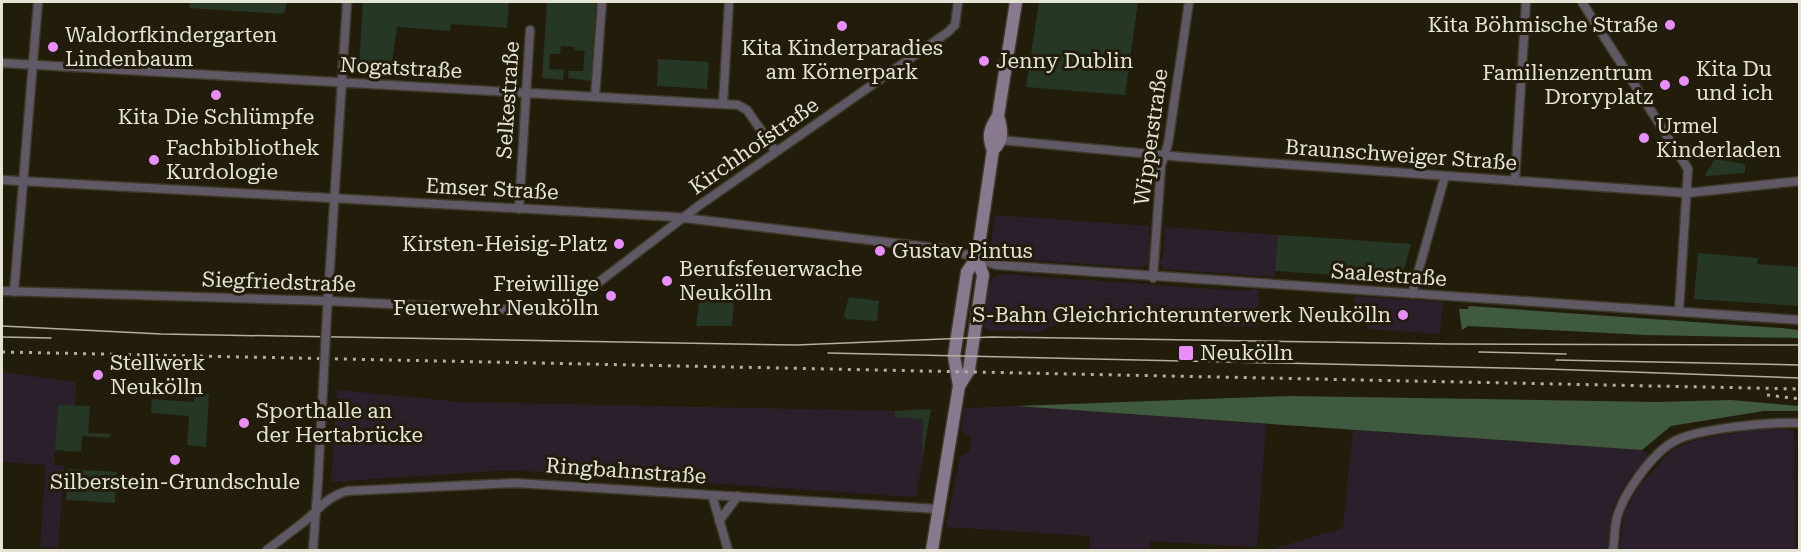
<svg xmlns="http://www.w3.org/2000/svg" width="1801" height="552" viewBox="0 0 1801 552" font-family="'Roboto Serif',serif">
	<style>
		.commercial { fill: #2c1f2c }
		.green { fill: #263725 }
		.forest { fill: #405a3f }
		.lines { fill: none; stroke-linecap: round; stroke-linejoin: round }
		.minor-casing { stroke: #3d3927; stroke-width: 11 }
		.secondary-casing { stroke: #3d3927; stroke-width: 15 }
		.minor { stroke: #615866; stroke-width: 8 }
		.secondary { stroke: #88798f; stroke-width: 12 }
		.tram { stroke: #b2aea0; stroke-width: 1.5 }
		.rail { stroke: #b2aea0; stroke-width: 3; stroke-dasharray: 3 6; stroke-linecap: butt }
		.minor-bridge-casing { stroke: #3d3927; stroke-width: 11; stroke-linecap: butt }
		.minor-bridge { stroke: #615866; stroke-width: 8 }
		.poi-dot { fill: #e88eff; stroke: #221d0b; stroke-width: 2 }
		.labels { text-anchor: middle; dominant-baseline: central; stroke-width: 6; stroke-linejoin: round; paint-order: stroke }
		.poi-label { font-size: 21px; fill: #e5e2d6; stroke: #221d0b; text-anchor: start }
		.street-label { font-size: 21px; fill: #e5e2d6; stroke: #221d0b }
	</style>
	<rect width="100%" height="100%" fill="#221d0b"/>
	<!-- commercial -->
	<path class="commercial" d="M995,215L1149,226L1150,262L1141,268L994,257L990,250Z
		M1165,227L1278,235L1275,277L1164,269L1159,262L1163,258Z
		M1001,274L1242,291L1259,289L1258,327L1068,319L1039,332L988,330L983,326L989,286L994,277Z
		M1355,296L1443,302L1440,334L1367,329V323L1353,322Z
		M2,372L76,382L75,406H58L54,465L64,466L58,548L40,547L46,465L2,462Z
		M337,390L460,402L895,411L931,409L916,497L511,470L331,482Z
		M1015,406L1266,424L1257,547L1150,541L1149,550H1089L1090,536L946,527L960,456L969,451L970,446L971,436L961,431L964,408Z
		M1770,428L1794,431L1796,550H1620L1624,514L1639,486L1670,452L1696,439Z
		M1353,430L1642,450L1649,456L1627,481L1612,510L1607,550H1269L1343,528Z"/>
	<!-- green -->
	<path class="green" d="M190,2H287L284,14L189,8Z
		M363,2H509L507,28L451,24L450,31L397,27L391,69L361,67L359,64Z
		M547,2H596L591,81L568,78L569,71H583L585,51L575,50V47L561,46L560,54H550L549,69L564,70L563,80L542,78Z
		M1039,2H1138L1125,95L1026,87Z
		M658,59L709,62L707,89L657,86Z
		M1715,159L1745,164V173L1707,176L1705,175Z
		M1278,235L1296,236L1411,244L1401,279L1275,271Z
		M1698,253L1758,258L1757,264L1799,267V306L1694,299Z
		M720,283L735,290L732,326H696L700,296L709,286L715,287Z
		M849,297L879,301L877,321L846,319L844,315Z
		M195,393L209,394L206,447L187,445L189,416L151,413L152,399L194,402Z
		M58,405L90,406L88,433L111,434L110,438L82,436L81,452L55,450Z
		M931,409L922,460L923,419L895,417V411Z
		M68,469L117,472L115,503L66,500Z"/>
	<!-- forest -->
	<path class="forest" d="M1469,306L1781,328L1799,330V338L1646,335L1468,326L1462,330L1459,309H1468Z
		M1289,396L1657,402L1731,400L1799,406L1800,411H1764L1671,426L1642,450L1015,406Z"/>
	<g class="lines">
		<!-- minor casing -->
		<g class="minor-casing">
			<path id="minor" d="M1582,2L1688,169L1679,311
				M2,63L738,105L747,110L776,152
				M595,97L602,2
				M723,104L729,2
				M1000,140L1182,157L1687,193L1800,181
				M2,180L676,217L953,250L996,265L1800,320
				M1515,181L1526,2
				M519,209L530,30
				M1153,278L1161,166L1168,144L1189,2
				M2,291L328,301L556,312L569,305L697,207L948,32L955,25L958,2
				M14,292L38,2
				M1412,294L1445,176
				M327,313L347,2
				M712,495L728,550
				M719,521L738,496
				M267,550C279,541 292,531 305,521C319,509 328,496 347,491L515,483L938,509
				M313,550L318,481
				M1613,550C1615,539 1614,525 1618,514C1625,492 1652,454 1673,442C1696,428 1772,422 1800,423"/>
		</g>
		<!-- secondary casing -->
		<g class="secondary-casing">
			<path id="secondary" d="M993,150C1004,140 1002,130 998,116
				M959,386L954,356L967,272L977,258L993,150C987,136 990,128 998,116L1016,2
				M932,550L959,386L969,370L983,275L977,258"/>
		</g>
		<!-- minor -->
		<use href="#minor" class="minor"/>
		<!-- secondary -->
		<use href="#secondary" class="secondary"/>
		<!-- tram -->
		<path class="tram" d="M2,326L161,334L796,345L992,337L1452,344L1800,345
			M2,337L51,338
			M1479,352L1566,354
			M828,353L1547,369L1800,378
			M1556,360L1800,365"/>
		<!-- rail -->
		<path class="rail" d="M2,352L1800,389
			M1767,395L1800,399"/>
		<!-- minor-bridge casing -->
		<g class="minor-bridge-casing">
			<path id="minor-bridge" d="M318,481L327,313"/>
		</g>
		<!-- minor-bridge -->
		<use href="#minor-bridge" class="minor-bridge"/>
	</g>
	<!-- markers -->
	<g class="poi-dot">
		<circle cx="1670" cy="25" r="6"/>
		<circle cx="842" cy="26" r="6"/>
		<circle cx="53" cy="47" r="6"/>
		<circle cx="984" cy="61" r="6"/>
		<circle cx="1684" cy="81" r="6"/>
		<circle cx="1665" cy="85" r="6"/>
		<circle cx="216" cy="95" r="6"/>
		<circle cx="1644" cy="138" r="6"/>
		<circle cx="154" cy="160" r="6"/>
		<circle cx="619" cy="244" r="6"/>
		<circle cx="880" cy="251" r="6"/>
		<circle cx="667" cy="281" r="6"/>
		<circle cx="611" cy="296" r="6"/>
		<circle cx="1403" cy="315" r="6"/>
		<rect x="1178" y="345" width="16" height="16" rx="3"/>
		<circle cx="98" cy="375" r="6"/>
		<circle cx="244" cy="423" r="6"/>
		<circle cx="175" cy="460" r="6"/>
	</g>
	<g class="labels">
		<!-- poi labels -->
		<g class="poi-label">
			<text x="1658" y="25" text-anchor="end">Kita Böhmische Straße</text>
			<text x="65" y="35">Waldorfkindergarten<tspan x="65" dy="24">Lindenbaum</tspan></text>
			<text x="842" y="48" text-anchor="middle">Kita Kinderparadies<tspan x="842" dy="24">am Körnerpark</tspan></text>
			<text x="996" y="61">Jenny Dublin</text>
			<text x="1696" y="69">Kita Du<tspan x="1696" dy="24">und ich</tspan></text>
			<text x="1653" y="73" text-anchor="end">Familienzentrum<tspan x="1653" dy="24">Droryplatz</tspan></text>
			<text x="216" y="117" text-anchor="middle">Kita Die Schlümpfe</text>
			<text x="1656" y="126">Urmel<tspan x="1656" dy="24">Kinderladen</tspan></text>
			<text x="166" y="148">Fachbibliothek<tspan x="166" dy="24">Kurdologie</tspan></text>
			<text x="607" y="244" text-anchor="end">Kirsten-Heisig-Platz</text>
			<text x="892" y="251">Gustav Pintus</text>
			<text x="679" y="269">Berufsfeuerwache<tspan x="679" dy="24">Neukölln</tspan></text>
			<text x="599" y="284" text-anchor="end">Freiwillige<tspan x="599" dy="24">Feuerwehr Neukölln</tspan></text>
			<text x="1391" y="315" text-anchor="end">S-Bahn Gleichrichterunterwerk Neukölln</text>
			<text x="1200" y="353">Neukölln</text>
			<text x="110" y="363">Stellwerk<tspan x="110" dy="24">Neukölln</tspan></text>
			<text x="256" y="411">Sporthalle an<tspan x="256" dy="24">der Hertabrücke</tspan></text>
			<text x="175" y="482" text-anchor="middle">Silberstein-Grundschule</text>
		</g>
		<!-- street labels -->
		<g class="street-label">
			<text transform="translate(401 68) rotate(3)">Nogatstraße</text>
			<text transform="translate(508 100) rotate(-86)">Selkestraße</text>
			<text transform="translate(1151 137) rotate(-82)">Wipperstraße</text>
			<text transform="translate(754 146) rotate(-35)">Kirchhofstraße</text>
			<text transform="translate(1401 155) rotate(4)">Braunschweiger Straße</text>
			<text transform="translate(492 189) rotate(3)">Emser Straße</text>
			<text transform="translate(1389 275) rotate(4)">Saalestraße</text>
			<text transform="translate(279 282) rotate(2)">Siegfriedstraße</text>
			<text transform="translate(626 471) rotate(4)">Ringbahnstraße</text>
		</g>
	</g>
	<!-- border -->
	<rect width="1801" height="552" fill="none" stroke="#e5e2d6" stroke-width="6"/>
</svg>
